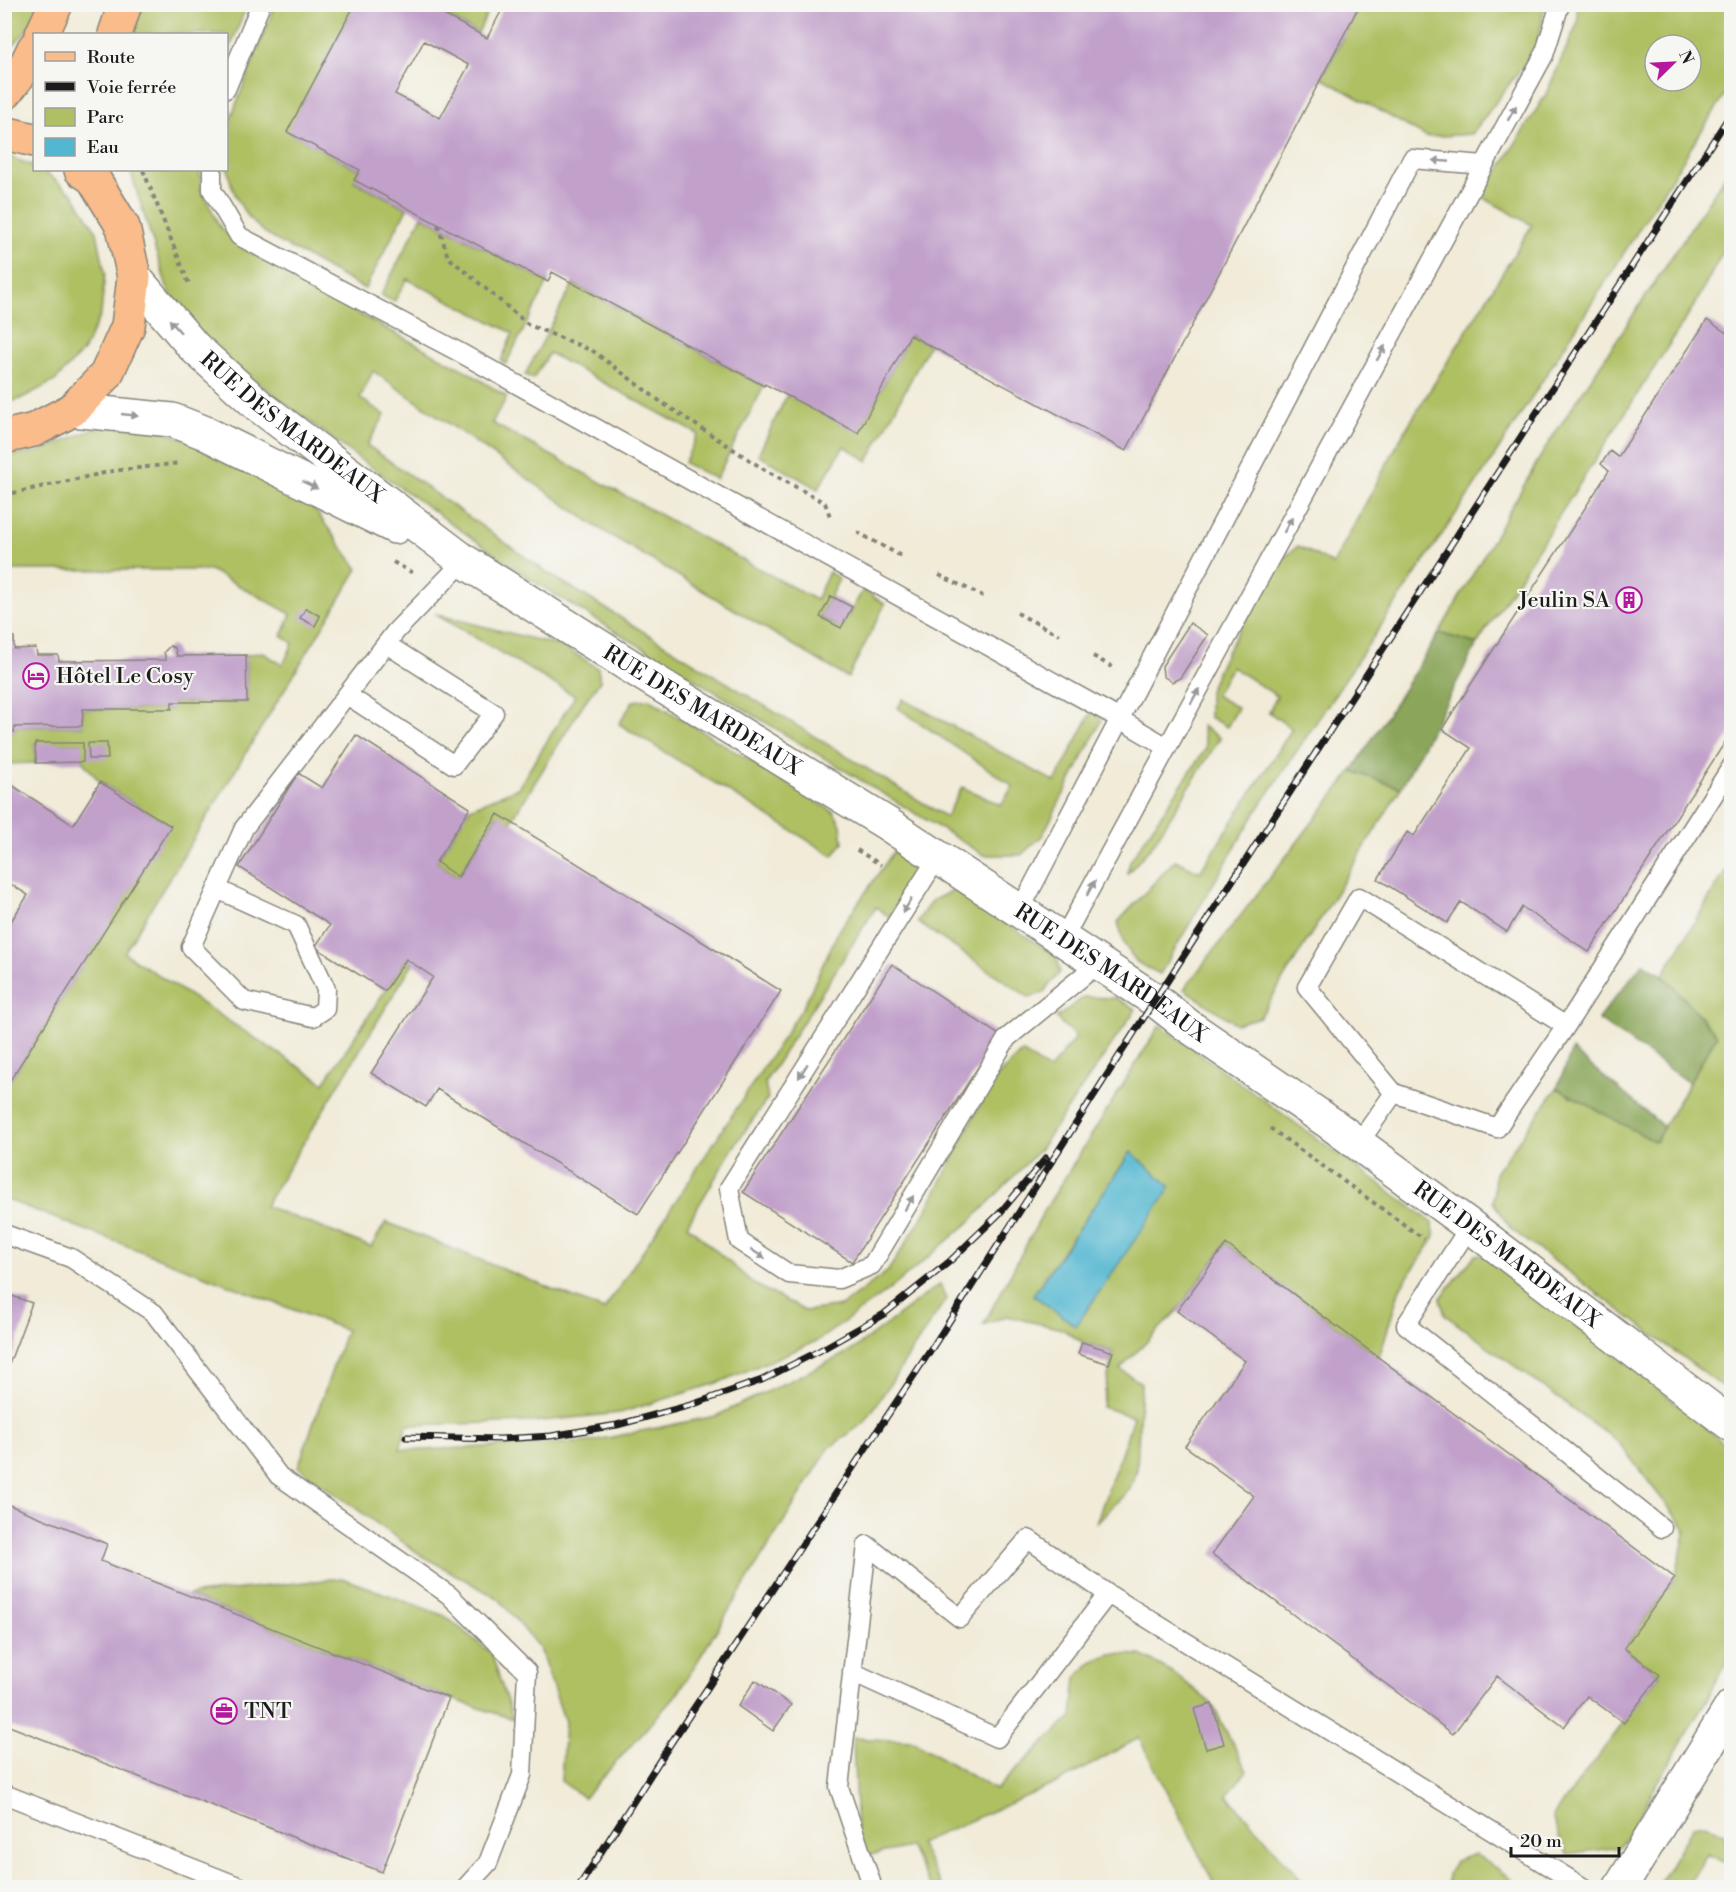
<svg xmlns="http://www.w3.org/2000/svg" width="1736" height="1892" viewBox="0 0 1736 1892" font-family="'Libre Bodoni',serif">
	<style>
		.green { fill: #afc064; stroke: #666e40; stroke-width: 1.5; fill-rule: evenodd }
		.forest { fill: #8ba65a; stroke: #54613b; stroke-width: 1.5 }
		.water { fill: #53b7d1; stroke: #386a76; stroke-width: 1.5 }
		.building { fill: #c1a0ca; fill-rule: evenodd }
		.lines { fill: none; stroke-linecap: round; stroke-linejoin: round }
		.service-casing { stroke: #86847a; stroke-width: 21 }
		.minor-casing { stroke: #86847a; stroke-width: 36 }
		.primary-casing { stroke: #86847a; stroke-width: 36 }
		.path { stroke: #86847a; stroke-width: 4; stroke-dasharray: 4.5 4.5; stroke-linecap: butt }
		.service { stroke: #fff; stroke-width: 18 }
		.minor { stroke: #fff; stroke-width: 33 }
		.primary { stroke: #f9bc8a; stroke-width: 33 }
		.rail-casing { stroke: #1c1c1c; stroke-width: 7 }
		.rail { stroke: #f6f6f2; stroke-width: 4.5; stroke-dasharray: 14; stroke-linecap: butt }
		.oneway { fill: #999 }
		.labels { text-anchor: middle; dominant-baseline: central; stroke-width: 4.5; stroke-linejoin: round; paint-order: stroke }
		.street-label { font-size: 22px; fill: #1c1c1c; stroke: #f6f6f2 }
		.poi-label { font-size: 22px; fill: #1c1c1c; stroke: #f6f6f2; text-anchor: start }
	</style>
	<rect width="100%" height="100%" fill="#f6f6f2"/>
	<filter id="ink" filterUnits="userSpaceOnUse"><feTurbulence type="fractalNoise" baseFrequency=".0167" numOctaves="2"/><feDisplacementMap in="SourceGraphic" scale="12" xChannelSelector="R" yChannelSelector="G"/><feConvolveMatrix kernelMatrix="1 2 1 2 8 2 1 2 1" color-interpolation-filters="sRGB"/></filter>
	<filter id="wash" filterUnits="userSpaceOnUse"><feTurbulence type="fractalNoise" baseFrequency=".008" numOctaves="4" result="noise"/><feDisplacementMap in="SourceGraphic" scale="24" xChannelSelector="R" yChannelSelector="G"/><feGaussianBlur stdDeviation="1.35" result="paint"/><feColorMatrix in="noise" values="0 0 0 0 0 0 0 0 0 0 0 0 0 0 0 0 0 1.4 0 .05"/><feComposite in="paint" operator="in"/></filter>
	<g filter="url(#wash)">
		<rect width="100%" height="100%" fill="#f1ebd8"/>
		<!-- green -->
		<path class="green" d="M1545,4L1537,47L1472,134L1426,137L1322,78L1360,5Z
			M5,5H40L28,29L5,54Z
			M142,5H247L227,56L226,34H133Z
			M275,5H355L288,132L360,170L354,181L407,208L365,289C344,278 324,267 304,255C291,248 276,242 264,232C229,204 221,163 230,120Z
			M433,5H491L478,33L437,11Z
			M1577,5H1731V85L1488,466L1254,815L1160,974L1136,962L1124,944L1118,922L1175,860L1200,872L1292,729L1269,712L1277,696L1232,667L1215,695L1238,708L1227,727L1209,717V691L1222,661L1274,566L1298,546L1333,564L1403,434L1532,225L1482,197L1545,96L1578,22ZM1655,45H1691V81H1655Z
			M5,155L34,166V170H42L74,195L97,232L105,273L101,314L83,351L55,381L18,400L5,402Z
			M1731,167V236L1697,301L1477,644L1439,633L1546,447Z
			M130,170H200L201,188L220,227L251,253L327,297L468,372L507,397L492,423L816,600L829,572L839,579L820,618L841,628L863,590L885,604L848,678L597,527L373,371L360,398L385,415L367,445L551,575L946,817L962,787L1001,805L1013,786L898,708L903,699L1055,782L1092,711L1102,720L1042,836L1021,855H984L536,583L354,455L220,354L181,315L167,287Z
			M422,216L548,282L506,364L501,361L513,333L407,279L394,302L381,295Z
			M573,284L764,386L716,479L684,463L698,434L549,353L533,379L525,375Z
			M910,335L929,345L868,461L844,446L818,489L758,455L787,395L858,432Z
			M101,426L149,427L213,447L304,495L358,569L124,953L324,1083L406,959L413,963L265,1206L371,1247L386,1222L604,1310L803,1007L838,932L894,851L909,861L913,878L889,917L876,907L765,1082L768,1098L733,1148L687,1225L754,1284L805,1311L841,1306L888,1271L925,1213L991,1083L1022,1052L1049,1070L1076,1037L1056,1018L1084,997L1116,998L1136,1009L1040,1149L973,1219L888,1291L817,1341L720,1382L620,1413L533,1422L407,1425L400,1449L422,1450L587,1442L716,1416L851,1351L940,1284L946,1299L865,1422L829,1448L678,1693L584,1798L561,1781L565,1722L540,1649L499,1599L421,1555L298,1467L346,1330L5,1199L4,1090L170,826L100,782L83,762L82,743L35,744L36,763L5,764V732H14L15,727L82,726L83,709H171L172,702H247L246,655L262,652L283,665L293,643L282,636L291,614L210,570H5V456L38,452Z
			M435,614L564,647L598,668L600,681L584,703L510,823L497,815L458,877L436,862L470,808L518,788L575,696Z
			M649,699L834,812L841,825L843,842L833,856L619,724L633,701Z
			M1202,726L1220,738L1152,846L1127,874L1130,861L1206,748Z
			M1352,771L1401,788L1260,1017L1236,1024L1184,989Z
			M1731,862V1387L1728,1391L1511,1229L1493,1202L1495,1173L1557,1088L1655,1141L1717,1035L1663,975Z
			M954,890L1057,956L1060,972L1044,992L1030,998L917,922L931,901Z
			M1160,1025L1432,1222L1435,1237L1400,1288L1379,1358L1226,1244L1177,1311L1120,1369L1141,1383L1137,1469L1130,1489L1096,1523L1134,1417L1102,1407L1113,1352L1082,1342L1062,1329L1006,1316L983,1325L1046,1208ZM1131,1152L1076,1326L1033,1295Z
			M1475,1255L1488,1256L1697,1419L1731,1451V1652L1711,1692L1620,1847L1567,1854L1552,1817L1660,1675L1624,1648L1675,1578L1686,1530L1618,1442L1445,1315L1440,1299Z
			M342,1578L445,1616L491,1653L513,1719L449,1698L187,1595Z
			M1110,1654L1141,1655L1174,1673L1212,1704L1247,1771L1227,1795L1307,1887H1216L1139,1738L1061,1781L919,1843L942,1887H931L910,1847L858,1857L853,1738L913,1741L995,1790L1072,1716L1076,1678L1091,1662Z
			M1706,1824L1725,1835L1731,1865L1707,1854L1687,1887H1657L1693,1826Z
			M1475,1854L1524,1887H1448V1874L1455,1861Z"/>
		<!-- forest -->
		<path class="forest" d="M1439,633L1477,644L1401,788L1352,771Z
			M1643,963L1663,975L1717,1035L1689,1083L1598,1019Z
			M1572,1050L1664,1127L1655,1142L1557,1088Z"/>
		<!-- water -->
		<path class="water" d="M1131,1152L1171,1187L1076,1326L1033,1295Z"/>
		<g id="blocks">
			<!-- building -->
			<path class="building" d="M355,4H433L438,7L437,11L487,38L505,4H1360L1126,451L910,335L858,433L765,384L764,386L552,272L548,282L354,180L360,170L287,132ZM424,41L469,65L440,118L395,94Z
				M1707,320L1731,336V733L1589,952L1522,907L1507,932L1461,902L1447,923L1378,879L1407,832L1414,836L1471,748L1442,729L1609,471L1601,464L1610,451L1618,457Z
				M831,596L852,607L841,628L820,617Z
				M306,608L320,616L315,626L300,618Z
				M1190,623L1208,635L1180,678L1172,682L1163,676L1162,666Z
				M4,637H14V649L36,648L37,655H58L59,661L166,660L164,652L170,646L175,648L177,656L246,655L247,702H172V709H83L82,726L15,727L14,732H4Z
				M356,735L470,808L436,862L458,877L498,814L781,991L638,1214L437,1089L426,1107L371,1073L433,977L406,959L385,991L315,947L330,925L239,867L298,773L322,788Z
				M35,743H83V762L36,763Z
				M88,743H107L108,759H89Z
				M4,780L73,825L100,782L171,826L4,1090V932L28,895L4,880Z
				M892,964L999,1035L852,1262L743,1192Z
				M1226,1244L1675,1578L1624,1648L1660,1675L1624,1723L1587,1696L1564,1727L1497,1676L1453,1734L1212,1554L1254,1496L1185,1446L1245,1361L1177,1311Z
				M4,1293L32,1303L5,1375H4Z
				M1082,1342L1113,1352L1109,1364L1078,1354Z
				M4,1503L107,1544L101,1561L449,1698L382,1872L4,1724Z
				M755,1680L791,1705L773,1731L738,1706Z
				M1212,1704L1224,1744L1206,1749L1194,1709Z"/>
		</g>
	</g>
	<g filter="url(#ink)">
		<use href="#blocks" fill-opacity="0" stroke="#86847a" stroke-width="1.5"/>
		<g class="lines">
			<!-- service casing -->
			<g class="service-casing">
				<path id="service" d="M226,89L261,4
					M1484,165L1544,55L1560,4
					M212,170V190L239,236L457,351L1111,714L1167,747
					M347,695L454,765L494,713L386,644
					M938,857L729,1188L739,1241L789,1274L839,1279L872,1265L1007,1038L1099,963
					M217,889L296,925L326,989L325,1009L313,1017L244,1001L191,947L244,828L396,631L464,561
					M1359,897L1566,1026L1497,1128L1394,1093L1307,987Z
					M1020,910L1412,159L1484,165L1063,939
					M1566,1026L1732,766
					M1358,1144L1394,1093
					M1470,1226L1406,1325L1662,1528
					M4,1234L71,1258L154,1313L279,1476L449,1595L527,1672L522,1775L488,1863L465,1888
					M852,1672L997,1738L1108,1594
					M4,1794L243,1888
					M873,1888L839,1787L867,1545L960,1618L1028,1539L1108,1594L1584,1888"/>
			</g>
			<!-- minor casing -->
			<g class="minor-casing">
				<g id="minor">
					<path id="s1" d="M134,277L194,347L258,405L464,561L638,671L886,823L1155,1000L1187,1025L1330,1123L1470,1226L1732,1425"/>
					<path d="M72,410L172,420L203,432L395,527"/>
					<path d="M1620,1888L1732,1706"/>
				</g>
			</g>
			<!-- primary casing -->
			<g class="primary-casing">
				<path id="primary" d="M42,34L56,4
					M115,34L125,4
					M4,94L25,67L34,48
					M4,133L34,140
					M4,437L34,430L72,410L106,375L128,326L134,277L123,227L93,178L81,170"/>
			</g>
			<!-- path -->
			<path class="path" d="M143,170L189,284
				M438,225L448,257L529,325L593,351L661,402L765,470L825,503L831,519
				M4,495L113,471L181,463
				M857,532L903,557
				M393,562L413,573
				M939,575L983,596
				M1017,613L1059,635
				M1093,656L1116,669
				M857,850L881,865
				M1270,1128L1424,1239"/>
			<!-- service -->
			<use href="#service" class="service"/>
			<!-- minor -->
			<use href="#minor" class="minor"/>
			<!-- primary -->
			<use href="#primary" class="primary"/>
			<!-- rail casing -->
			<g class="rail-casing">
				<path id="rail" d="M406,1437L500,1439L551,1436L617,1425L691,1405L762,1380L819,1351L884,1314L949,1262L999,1214L1046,1158
					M578,1888L669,1746L934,1345L1155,1000L1732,112"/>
			</g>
			<!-- rail -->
			<use href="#rail" class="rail"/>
		</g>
		<!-- one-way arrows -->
		<defs><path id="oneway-solid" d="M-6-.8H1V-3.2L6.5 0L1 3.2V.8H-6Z" transform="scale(1.5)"/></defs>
		<g class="oneway">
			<use href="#oneway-solid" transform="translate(1512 113) rotate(-61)"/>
			<use href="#oneway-solid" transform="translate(1441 161) rotate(-175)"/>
			<use href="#oneway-solid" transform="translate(175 326) rotate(-131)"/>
			<use href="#oneway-solid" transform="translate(1381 353) rotate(-61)"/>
			<use href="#oneway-solid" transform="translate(130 415) rotate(6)"/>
			<use href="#oneway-solid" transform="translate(310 485) rotate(26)"/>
			<use href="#oneway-solid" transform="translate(1288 525) rotate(-61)"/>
			<use href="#oneway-solid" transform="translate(1195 696) rotate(-61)"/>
			<use href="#oneway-solid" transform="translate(1091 888) rotate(-61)"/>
			<use href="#oneway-solid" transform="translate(907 906) rotate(122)"/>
			<use href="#oneway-solid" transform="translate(803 1071) rotate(122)"/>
			<use href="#oneway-solid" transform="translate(909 1203) rotate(-59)"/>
			<use href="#oneway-solid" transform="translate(758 1254) rotate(33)"/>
		</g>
	</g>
	<!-- icons -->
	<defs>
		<g id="building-ring" transform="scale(1.35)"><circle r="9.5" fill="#f6f6f2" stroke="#b5179e" stroke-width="1.5"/><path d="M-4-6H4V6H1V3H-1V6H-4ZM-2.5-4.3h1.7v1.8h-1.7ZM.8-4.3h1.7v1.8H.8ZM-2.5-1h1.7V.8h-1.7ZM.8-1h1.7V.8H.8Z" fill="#b5179e"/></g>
		<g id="hotel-ring" transform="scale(1.35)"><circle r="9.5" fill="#f6f6f2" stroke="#b5179e" stroke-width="1.5"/><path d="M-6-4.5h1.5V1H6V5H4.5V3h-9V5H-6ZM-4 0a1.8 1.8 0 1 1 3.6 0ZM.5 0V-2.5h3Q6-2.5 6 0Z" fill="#b5179e"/></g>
		<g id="office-ring" transform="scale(1.35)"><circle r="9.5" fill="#f6f6f2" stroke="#b5179e" stroke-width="1.5"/><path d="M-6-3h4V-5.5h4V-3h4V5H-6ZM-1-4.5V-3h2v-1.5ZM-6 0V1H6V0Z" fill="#b5179e"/></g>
	</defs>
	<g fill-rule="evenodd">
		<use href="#building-ring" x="1629" y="600"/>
		<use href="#hotel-ring" x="36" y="676"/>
		<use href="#office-ring" x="224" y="1711"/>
	</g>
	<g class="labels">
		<!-- street labels -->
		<g class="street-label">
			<text stroke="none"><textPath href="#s1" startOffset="219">RUE DES MARDEAUX</textPath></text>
			<text stroke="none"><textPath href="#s1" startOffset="718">RUE DES MARDEAUX</textPath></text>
			<text stroke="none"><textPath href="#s1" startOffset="1204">RUE DES MARDEAUX</textPath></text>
			<text stroke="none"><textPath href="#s1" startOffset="1690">RUE DES MARDEAUX</textPath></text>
		</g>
		<!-- poi labels -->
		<g class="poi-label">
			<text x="1610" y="600" text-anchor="end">Jeulin SA</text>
			<text x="56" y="676">Hôtel Le Cosy</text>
			<text x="244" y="1711">TNT</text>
		</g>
	</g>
	<!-- margin -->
	<rect width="1736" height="1892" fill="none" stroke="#f6f6f2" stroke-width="24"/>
	<!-- legend -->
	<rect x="33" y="33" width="195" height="138" fill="#f6f6f2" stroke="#9f9f9c" stroke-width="1.5"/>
	<rect x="45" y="52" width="30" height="9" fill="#f9bc8a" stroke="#9f9f9c" stroke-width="1.5"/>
	<text x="87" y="63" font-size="18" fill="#1c1c1c">Route</text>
	<rect x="45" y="82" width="30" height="9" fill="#1c1c1c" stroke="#9f9f9c" stroke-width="1.5"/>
	<text x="87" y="93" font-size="18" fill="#1c1c1c">Voie ferrée</text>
	<rect x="45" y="108" width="30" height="18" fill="#afc064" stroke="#9f9f9c" stroke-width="1.5"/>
	<text x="87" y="123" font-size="18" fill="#1c1c1c">Parc</text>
	<rect x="45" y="138" width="30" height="18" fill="#53b7d1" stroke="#9f9f9c" stroke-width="1.5"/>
	<text x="87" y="153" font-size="18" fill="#1c1c1c">Eau</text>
	<!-- north arrow -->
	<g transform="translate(1673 63) rotate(66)"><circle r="28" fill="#f6f6f2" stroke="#9f9f9c" stroke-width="1.5"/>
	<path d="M0-4.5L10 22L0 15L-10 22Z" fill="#b5179e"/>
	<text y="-9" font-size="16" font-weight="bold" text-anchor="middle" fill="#1c1c1c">N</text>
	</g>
	<!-- scale -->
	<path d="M1511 1847v9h108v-9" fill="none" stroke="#1c1c1c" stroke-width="3"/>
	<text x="1520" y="1847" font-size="18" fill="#1c1c1c" stroke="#f6f6f2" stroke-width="4.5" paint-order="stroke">20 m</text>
</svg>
